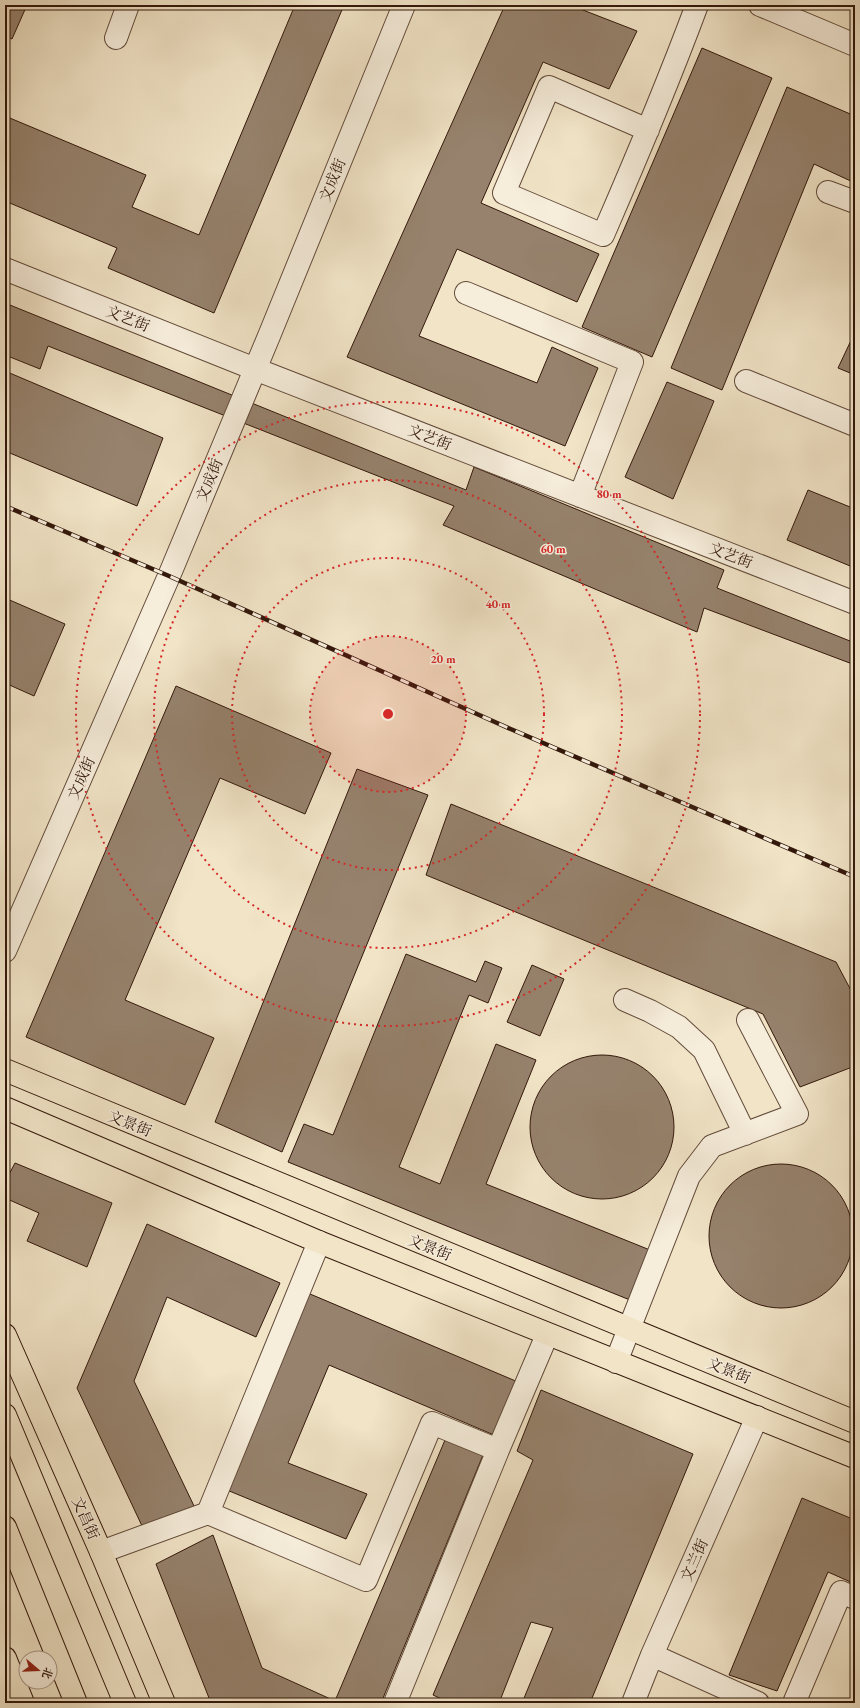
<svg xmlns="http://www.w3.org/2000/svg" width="860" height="1708" viewBox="0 0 860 1708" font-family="'EB Garamond','Noto Serif SC',serif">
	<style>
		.building { fill: #96826d; stroke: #33180b }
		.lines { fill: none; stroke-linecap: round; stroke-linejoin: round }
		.minor-casing { stroke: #624b3a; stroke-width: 24 }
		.major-casing { stroke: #33180b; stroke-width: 24 }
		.highway-casing { stroke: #33180b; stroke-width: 24 }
		.minor { stroke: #f6eddb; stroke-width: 22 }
		.major { stroke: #f1e4c7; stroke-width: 22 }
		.highway { stroke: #f1e4c7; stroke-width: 22 }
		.rail-casing { stroke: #33180b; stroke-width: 4.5 }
		.rail { stroke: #f6eddb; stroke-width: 3; stroke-dasharray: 9; stroke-linecap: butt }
		.ring { fill: none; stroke: #d62828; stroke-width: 2; stroke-dasharray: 2 4 }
		.labels { text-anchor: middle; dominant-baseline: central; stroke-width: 3; stroke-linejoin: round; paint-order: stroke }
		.street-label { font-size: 15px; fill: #33180b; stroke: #f6eddb }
		.centre { fill: #d62828; stroke: #f6eddb; stroke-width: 2 }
		.ring-label { font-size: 12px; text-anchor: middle; font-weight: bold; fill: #d62828; stroke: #f6eddb; stroke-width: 3; stroke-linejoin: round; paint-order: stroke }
	</style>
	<rect width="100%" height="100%" fill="#f1e4c7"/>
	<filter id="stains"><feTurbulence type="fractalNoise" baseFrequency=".005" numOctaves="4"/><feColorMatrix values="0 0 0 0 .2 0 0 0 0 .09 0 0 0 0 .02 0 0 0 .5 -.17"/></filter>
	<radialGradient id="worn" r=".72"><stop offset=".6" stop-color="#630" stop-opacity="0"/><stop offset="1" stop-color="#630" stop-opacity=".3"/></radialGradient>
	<!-- building -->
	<path class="building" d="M5,5H27L12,39L5,36Z
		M295,5H344L214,313L108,268L117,248L5,201V116L146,175L132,207L199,235Z
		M505,5H570L637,31L609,89L543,62L481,203L599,254L577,302L457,249L419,336L537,383L552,347L598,368L565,446L347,357Z
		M702,48L772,78L652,357L582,327Z
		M787,87L855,116V183L814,164L722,390L671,368Z
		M5,303L466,490L474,467L724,570L717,588L855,643V665L704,608L697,632L443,525L454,506L48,346L40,369L5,355Z
		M855,332V375L838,368Z
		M5,371L163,438L137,506L5,451Z
		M667,382L714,401L673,499L625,477Z
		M808,490L855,509V568L787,540Z
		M5,598L65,624L34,696L5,683Z
		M176,686L331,753L305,814L220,778L125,1000L214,1038L185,1105L26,1037Z
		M357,769L428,795L282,1152L215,1122Z
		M451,804L836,962L855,998V1066L800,1087L763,1014L426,875Z
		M406,954L476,982L485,961L502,968L488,1003L469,995L399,1167L440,1184L496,1044L536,1060L486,1184L650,1250L630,1300L288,1162L304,1124L333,1135Z
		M532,965L564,979L540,1036L507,1022Z
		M530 1127a72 72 0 1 1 144 0a72 72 0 1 1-144 0Z
		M15,1163L112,1203L87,1267L27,1241L39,1213L5,1198V1182Z
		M709 1236a72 72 0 1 1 144 0a72 72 0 1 1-144 0Z
		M147,1224L280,1283L256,1337L167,1297L134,1381L195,1508L143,1528L77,1388Z
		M303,1291L518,1382L494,1435L329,1365L288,1463L367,1494L346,1539L222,1488Z
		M541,1390L693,1454L590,1703H522L553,1628L531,1622L499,1703H450L433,1695L533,1460L517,1451Z
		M445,1440L483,1455L381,1703H211L156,1564L213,1535L262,1668L335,1701Z
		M802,1498L855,1520V1584L828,1572L777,1691L729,1675Z"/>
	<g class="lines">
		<!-- minor casing -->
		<g class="minor-casing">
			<path id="minor" d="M760,5L855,45
				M116,38L128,5
				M648,130L549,87L504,193L603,235C636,159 668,83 697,5
				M828,192L855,202
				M5,269L255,369L855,603
				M466,293L632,362L580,496
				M746,381L855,425
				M5,951L169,576L269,336L404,5
				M625,1000L650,1011L679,1027L704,1050L745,1134
				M616,1362L689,1176L712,1146L797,1114L748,1020
				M208,1513L366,1580L432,1423L498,1450L547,1335
				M101,1552L208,1513L319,1242
				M652,1655L758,1703
				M395,1703L498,1450
				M633,1703L652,1655L757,1417
				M794,1703L841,1592L855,1598"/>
		</g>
		<!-- major casing -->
		<g class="major-casing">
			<path id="major" d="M5,1070L855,1422
				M5,1108L319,1242L855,1457"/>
		</g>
		<!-- highway casing -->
		<g class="highway-casing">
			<path id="highway" d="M5,1335L101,1552L164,1703
				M5,1415L125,1703
				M5,1527L76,1703
				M5,1658L23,1703"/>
		</g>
		<!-- minor -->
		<use href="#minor" class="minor"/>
		<!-- major -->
		<use href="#major" class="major"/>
		<!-- highway -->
		<use href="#highway" class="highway"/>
		<!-- rail casing -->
		<g class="rail-casing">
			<path id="rail" d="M5,506L169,576L506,727L855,877"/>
		</g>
		<!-- rail -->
		<use href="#rail" class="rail"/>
	</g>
	<!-- distance rings -->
	<circle cx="388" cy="714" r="78" fill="#d62828" fill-opacity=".12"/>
	<g class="ring">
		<circle cx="388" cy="714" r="78"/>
		<circle cx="388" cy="714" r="156"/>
		<circle cx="388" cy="714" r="234"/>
		<circle cx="388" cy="714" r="312"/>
	</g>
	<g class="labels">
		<!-- street labels -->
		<g class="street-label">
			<text transform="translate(332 180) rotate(-68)">文成街</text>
			<text transform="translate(128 318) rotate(22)">文艺街</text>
			<text transform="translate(430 437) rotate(21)">文艺街</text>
			<text transform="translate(209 480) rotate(-67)">文成街</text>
			<text transform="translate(731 555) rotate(21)">文艺街</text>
			<text transform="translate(81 778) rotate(-66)">文成街</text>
			<text transform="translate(130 1123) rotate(22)">文景街</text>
			<text transform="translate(430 1247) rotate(22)">文景街</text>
			<text transform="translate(729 1370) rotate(22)">文景街</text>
			<text transform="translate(86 1518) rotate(66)">文昌街</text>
			<text transform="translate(694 1560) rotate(-66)">文兰街</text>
		</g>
	</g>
	<circle cx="388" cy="714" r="6" class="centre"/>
	<g class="ring-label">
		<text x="609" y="498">80 m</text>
		<text x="553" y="553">60 m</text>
		<text x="498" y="608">40 m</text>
		<text x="443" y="663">20 m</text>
	</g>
	<!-- margin -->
	<rect width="860" height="1708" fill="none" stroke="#f1e4c7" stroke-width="20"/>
	<rect x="6" y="6" width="848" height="1696" fill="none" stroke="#33180b" stroke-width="2"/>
	<rect x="10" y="10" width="840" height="1688" fill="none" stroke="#33180b"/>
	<!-- north arrow -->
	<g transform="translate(38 1670) rotate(109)"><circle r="19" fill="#f6eddb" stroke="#a89888"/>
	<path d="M0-3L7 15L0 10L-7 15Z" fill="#8f2418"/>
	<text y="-6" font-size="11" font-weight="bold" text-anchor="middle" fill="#33180b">北</text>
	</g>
	<rect width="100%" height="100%" filter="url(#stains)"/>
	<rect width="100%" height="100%" fill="url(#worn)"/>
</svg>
